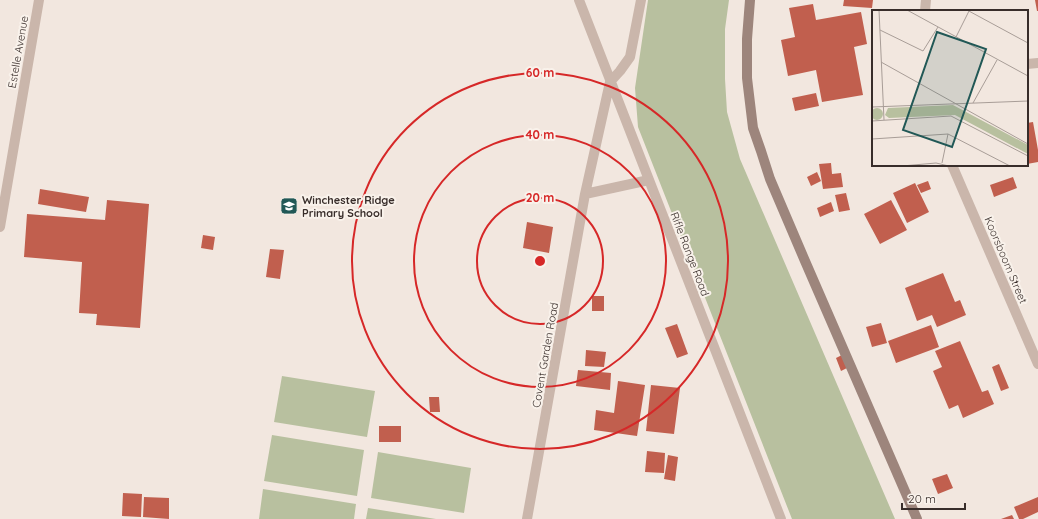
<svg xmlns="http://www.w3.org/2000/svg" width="1038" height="519" viewBox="0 0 1038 519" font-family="Quicksand,sans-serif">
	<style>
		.green { fill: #b8c09f }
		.building { fill: #c15f4e }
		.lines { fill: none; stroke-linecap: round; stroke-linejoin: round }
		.minor { stroke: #cab6ab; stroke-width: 10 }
		.secondary { stroke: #9d857c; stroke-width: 10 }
		.ring { fill: none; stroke: #d62828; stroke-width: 2 }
		.labels { text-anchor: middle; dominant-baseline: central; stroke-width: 4; stroke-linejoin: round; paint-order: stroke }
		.street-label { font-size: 11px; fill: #382d2a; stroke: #f9f2eb }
		.poi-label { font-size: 11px; font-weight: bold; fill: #382d2a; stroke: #f9f2eb; text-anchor: start }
		.inset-road { fill: none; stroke: #a89d97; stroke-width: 1 }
		.view { fill: #215856; fill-opacity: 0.15; stroke: #215856; stroke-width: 2 }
		.inset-edge { fill: none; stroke: #382d2a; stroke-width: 2 }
		.centre { fill: #d62828; stroke: #f9f2eb; stroke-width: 2 }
		.ring-label { font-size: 12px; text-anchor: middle; font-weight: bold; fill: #d62828; stroke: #f9f2eb; stroke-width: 4; stroke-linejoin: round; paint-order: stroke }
	</style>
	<rect width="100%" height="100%" fill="#f2e7df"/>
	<!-- green -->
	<path class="green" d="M648,0H729L725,29V79L727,112L740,159L895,519H792L638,127L635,88Z
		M282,376L375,391L367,437L274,422Z
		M272,435L364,450L357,496L264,481Z
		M378,452L471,468L464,513L371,498Z
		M263,489L356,504L354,519H259Z
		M368,508L436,519H366Z"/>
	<!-- building -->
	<path class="building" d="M844,0H873L872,8L843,6Z
		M1035,0H1038V11H1037Z
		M813,4L816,20L861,12L867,44L854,47L863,95L822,102L816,70L788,76L781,40L795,37L789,8Z
		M816,93L819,106L795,111L792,98Z
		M1033,122L1038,150V162L1027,164V123Z
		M831,163L832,174L841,173L843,187L823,189L819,164Z
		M817,172L821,181L811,186L807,177Z
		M1013,177L1017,188L994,197L990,185Z
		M928,181L931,189L921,193L917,185Z
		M915,183L929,212L907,223L893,193Z
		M40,189L89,197L86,212L38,204Z
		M846,193L850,210L839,212L835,195Z
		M107,200L149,204L140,328L96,325L97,314L79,313L82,262L24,257L27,214L105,220Z
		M891,200L907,230L880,244L864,214Z
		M831,202L834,211L820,217L817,208Z
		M527,222L553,227L549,253L523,248Z
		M203,235L215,237L213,250L201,248Z
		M270,249L284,250L280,279L266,277Z
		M943,273L955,302L960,300L966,315L937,327L932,315L917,321L905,288Z
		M592,296H604V311H592Z
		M881,323L887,343L872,347L866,327Z
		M677,324L688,354L677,358L665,328Z
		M931,325L939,347L896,363L888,341Z
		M960,341L982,392L988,390L994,404L963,418L958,405L949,409L933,371L942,367L935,351Z
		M586,350L606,352L604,367L585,366Z
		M844,354L849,367L841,371L836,358Z
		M999,364L1009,388L1001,391L992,367Z
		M578,370L611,373L610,390L576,386Z
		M618,381L645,385L637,436L594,430L596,410L614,413Z
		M651,385L680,388L674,434L646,431Z
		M429,397H439L440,412H430Z
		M379,426H401V442H379Z
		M647,451L665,453L664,473L645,472Z
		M668,455L678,457L675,481L664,479Z
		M947,474L953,488L938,494L932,479Z
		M123,493L142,494L141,517L122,516Z
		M144,497L169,498V519L143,517Z
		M1038,497V512L1023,519H1019L1014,507Z
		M1012,515L1014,519H1001Z"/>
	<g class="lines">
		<!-- minor -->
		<path class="minor" d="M579,0L781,519
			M925,11L926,0
			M1027,64L1038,63
			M610,82L620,71L630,57L641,0
			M952,165L1038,364
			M585,194L649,180
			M0,227L39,0
			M527,519L585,194L610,82"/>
		<!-- secondary -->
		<path class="secondary" d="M750,0L747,39V78L753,128L761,151L770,179L805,261L917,519"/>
	</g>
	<!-- distance rings -->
	<g class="ring">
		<circle cx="540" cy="261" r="63"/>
		<circle cx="540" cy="261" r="126"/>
		<circle cx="540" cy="261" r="188"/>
	</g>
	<!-- icons -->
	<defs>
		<g id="school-square" transform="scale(0.9)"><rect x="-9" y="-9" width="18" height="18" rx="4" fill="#215856" stroke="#f9f2eb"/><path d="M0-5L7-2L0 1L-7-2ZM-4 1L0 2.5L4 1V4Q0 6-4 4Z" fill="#fff"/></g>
	</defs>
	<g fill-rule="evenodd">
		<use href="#school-square" x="289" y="206"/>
	</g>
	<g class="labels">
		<!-- street labels -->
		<g class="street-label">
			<text transform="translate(18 52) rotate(-80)">Estelle Avenue</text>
			<text transform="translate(690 254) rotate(69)">Rifle Range Road</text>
			<text transform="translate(1006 260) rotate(67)">Koorsboom Street</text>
			<text transform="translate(545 355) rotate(-80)">Covent Garden Road</text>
		</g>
		<!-- poi labels -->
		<g class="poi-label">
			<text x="302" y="200">Winchester Ridge<tspan x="302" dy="13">Primary School</tspan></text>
		</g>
	</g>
	<!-- overview -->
	<g transform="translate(872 10)">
		<rect width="156" height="156" fill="#f2e7df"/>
		<path d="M81,95L156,135V144L83,105L17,108L13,105L16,98ZM-1 104a6 6 0 1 1 12 0a6 6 0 1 1-12 0Z" fill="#b8c09f"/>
		<path class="inset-road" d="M7,0L12,110M35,0L156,66M95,0L156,33M8,20L51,41L66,17M84,27L97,1M9,52L156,134M101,93L125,50M0,97L156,91M0,111L79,106L156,146M0,129L76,124L138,156M70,153L76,124M30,156L64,153L77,156"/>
		<path class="view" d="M65,22L114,39L80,137L31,120Z"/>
		<rect width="156" height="156" class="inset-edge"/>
	</g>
	<circle cx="540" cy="261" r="6" class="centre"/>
	<g class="ring-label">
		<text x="540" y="77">60 m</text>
		<text x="540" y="139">40 m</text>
		<text x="540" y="202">20 m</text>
	</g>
	<!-- scale -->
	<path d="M902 503v6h63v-6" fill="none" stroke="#382d2a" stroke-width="2"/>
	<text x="908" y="503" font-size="12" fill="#382d2a" stroke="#f9f2eb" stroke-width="3" paint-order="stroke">20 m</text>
</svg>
